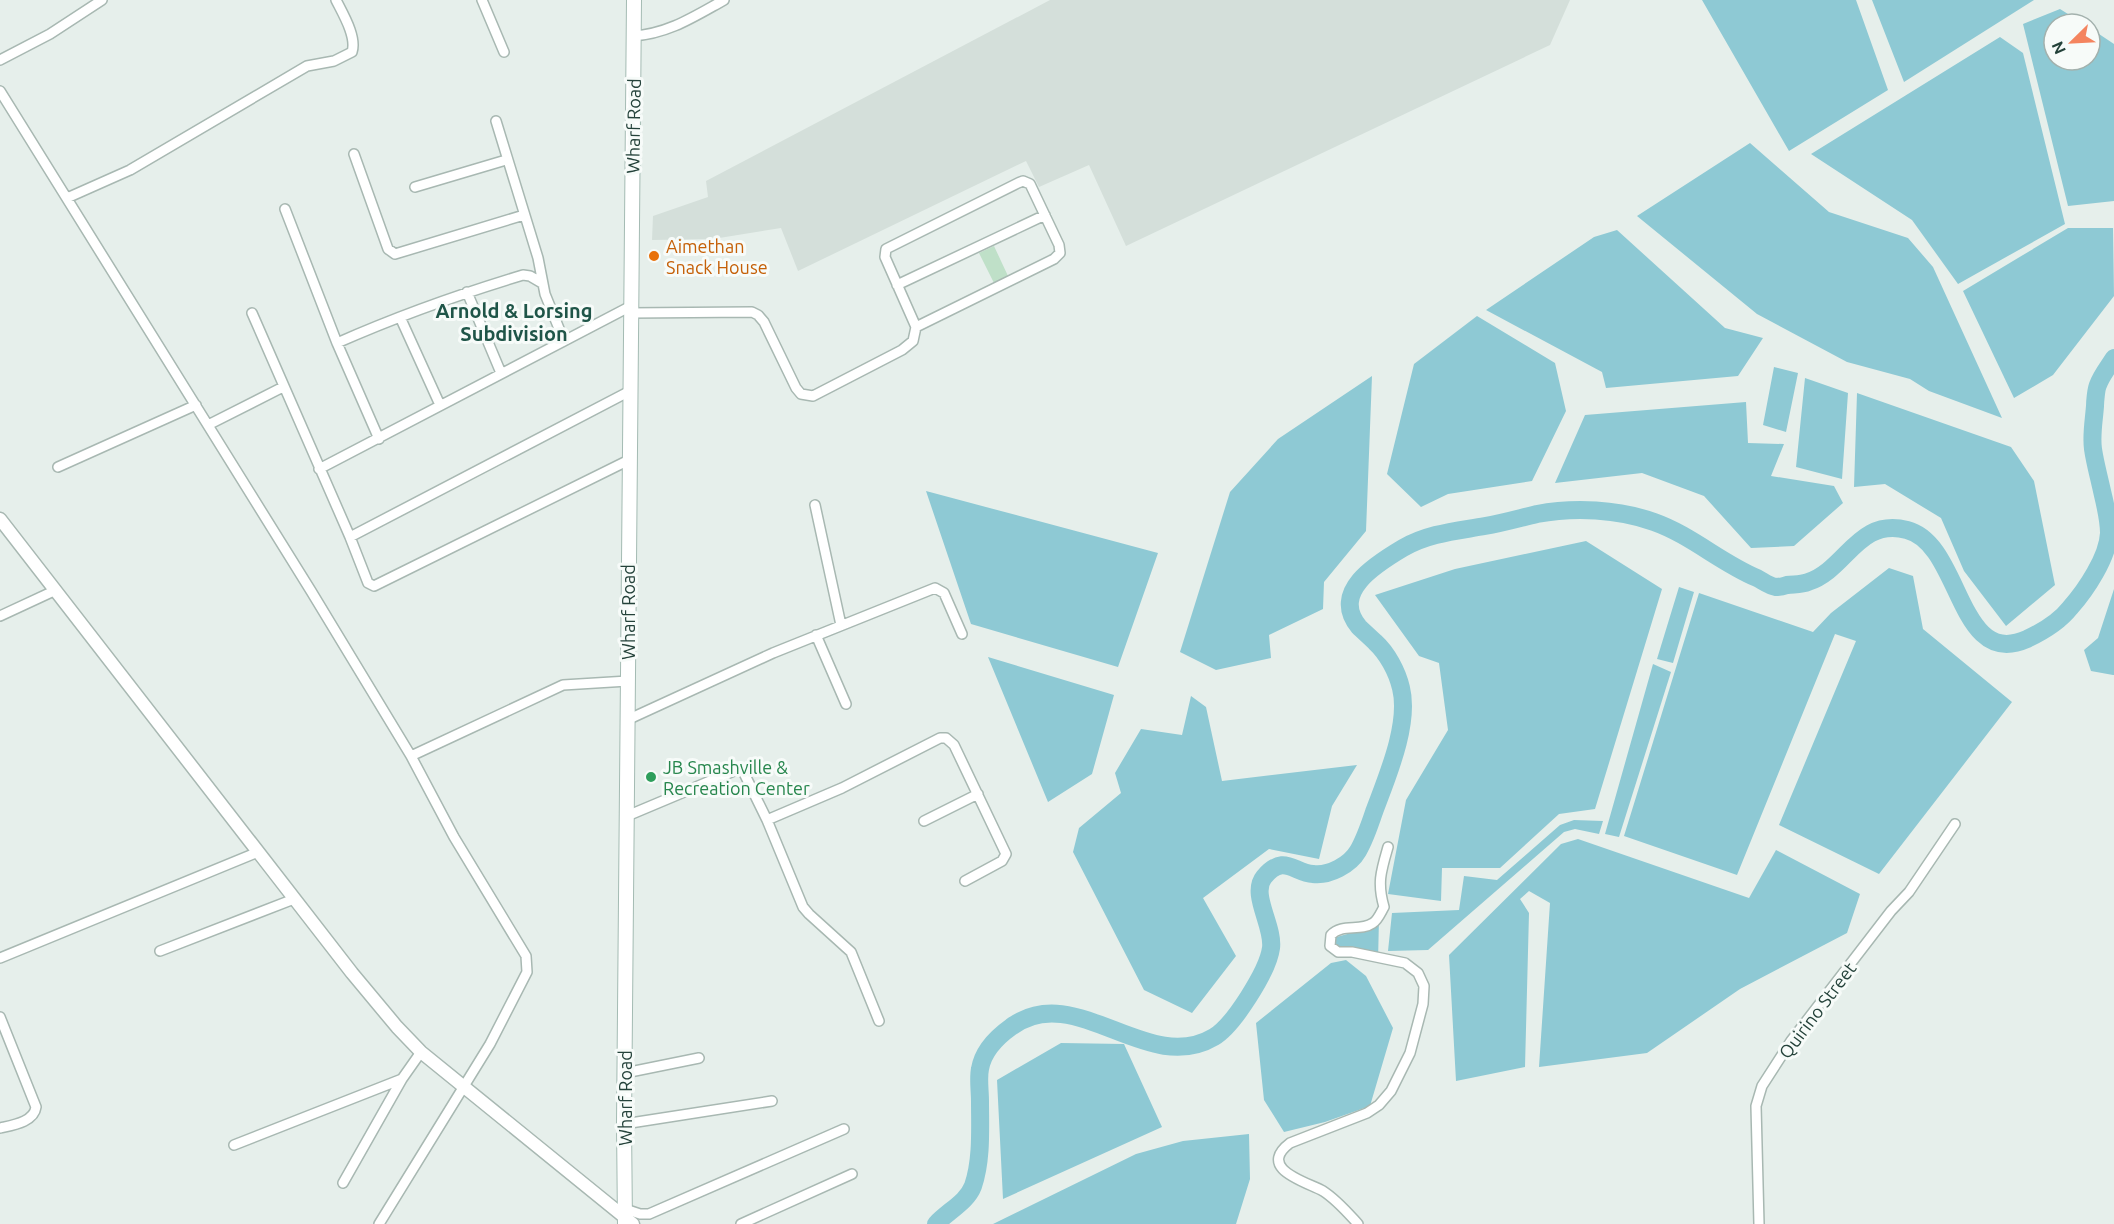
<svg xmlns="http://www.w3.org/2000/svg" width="2114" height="1224" viewBox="0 0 2114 1224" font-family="Ubuntu,sans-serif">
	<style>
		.built { fill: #d4dfda }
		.green { fill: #bfe0c8 }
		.water { fill: #8ec9d4 }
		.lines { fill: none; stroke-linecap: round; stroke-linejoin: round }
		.river { stroke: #8ec9d4; stroke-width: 18 }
		.minor-casing { stroke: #a8b8b2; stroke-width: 12 }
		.tertiary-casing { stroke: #a8b8b2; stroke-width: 15 }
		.secondary-casing { stroke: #a4bbb3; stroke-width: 16 }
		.minor { stroke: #fff; stroke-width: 9 }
		.tertiary { stroke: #fff; stroke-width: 12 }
		.secondary { stroke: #fff; stroke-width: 14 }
		.food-dot { fill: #e8710a; stroke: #f7fbf9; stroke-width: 2 }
		.leisure-dot { fill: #2e9e5b; stroke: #f7fbf9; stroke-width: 2 }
		.labels { text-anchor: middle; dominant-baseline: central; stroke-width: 6; stroke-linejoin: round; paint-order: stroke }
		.street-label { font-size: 18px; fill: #24423a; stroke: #f7fbf9 }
		.food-label { font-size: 18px; fill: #c56008; stroke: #f7fbf9; text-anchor: start }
		.leisure-label { font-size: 18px; fill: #27864d; stroke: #f7fbf9; text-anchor: start }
		.neighbourhood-label { font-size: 20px; font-weight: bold; fill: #1f5548; stroke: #f7fbf9 }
	</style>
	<rect width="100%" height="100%" fill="#e6efeb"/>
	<!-- built -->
	<path class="built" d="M1050,0H1570L1550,45L1126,246L1089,165L1039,187L1026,161L798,271L781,228L713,239L652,240L653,216L708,197L706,181Z"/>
	<!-- green -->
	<path class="green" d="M994,246L1008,276L994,283L979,253Z"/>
	<!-- water -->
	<path class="water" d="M1702,0H1856L1888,90L1789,151Z
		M1872,0H2034L1904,82Z
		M2060,9L2084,24H2054V60H2090V28L2114,44V201L2068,206L2023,24Z
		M2000,37L2023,53L2065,224L1958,284L1912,220L1811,154Z
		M1750,143L1829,212L1908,238L1933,267L2002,418L1929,391L1910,379L1847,362L1757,314L1637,216Z
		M2068,228H2113L2114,296L2053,375L2014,398L1963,291Z
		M1617,230L1725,328L1763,338L1738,376L1606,388L1602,372L1486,310L1594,237Z
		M1477,316L1555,363L1566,411L1532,481L1448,494L1421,507L1387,474L1414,364Z
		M1774,367L1798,373L1786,432L1763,425Z
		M1372,376L1366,531L1324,582L1323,609L1269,635L1271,658L1216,670L1180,652L1230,492L1278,439Z
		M1805,378L1848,393L1842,479L1796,467Z
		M1857,393L2011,447L2034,481L2055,585L2006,626L1964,571L1941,518L1885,484L1854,487Z
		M1746,402L1748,443L1784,444L1771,476L1834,486L1843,503L1794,546L1751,548L1704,496L1642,473L1555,483L1585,415Z
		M926,491L1158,553L1118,667L971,624Z
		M1586,541L1662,589L1595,809L1559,814L1500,868H1442L1441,901L1388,894L1406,800L1448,730L1439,663L1419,656L1375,595L1455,569Z
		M1889,568L1913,576L1923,629L2012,702L1879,874L1779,825L1856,641L1835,634L1737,875L1624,836L1699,593L1813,632L1831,613Z
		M1679,587L1694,592L1673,663L1657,659Z
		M2114,589V675H2113L2091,671L2084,650L2098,638Z
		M988,657L1114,695L1092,774L1048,802Z
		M1653,664L1671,672L1619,837L1605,834Z
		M1191,696L1206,707L1222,781L1357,765L1332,806L1319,859L1269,849L1203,898L1236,956L1192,1013L1144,990L1073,852L1079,828L1121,793L1115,773L1141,729L1182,735Z
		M1574,820L1603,821L1599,834L1575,829L1564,832L1428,950L1388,951L1392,913L1459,910L1464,876L1497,880L1560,825Z
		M1578,839L1749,898L1776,850L1860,894L1847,933L1740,989L1647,1053L1539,1067L1550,903L1529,891L1520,899L1529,913L1525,1067L1456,1081L1449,955L1561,844Z
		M1379,918L1378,962L1357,953L1337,951L1333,938L1358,931Z
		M1346,960L1366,976L1393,1028L1370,1106L1325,1122L1284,1132L1264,1100L1256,1023L1331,963Z
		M1061,1043L1124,1044L1162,1127L1003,1199L997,1080Z
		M1249,1134L1250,1179L1236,1224H993L1136,1154L1183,1141Z"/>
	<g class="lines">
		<!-- river -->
		<path class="river" d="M936,1224C948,1211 967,1202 973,1186C982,1160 980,1128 980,1101C980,1091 978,1078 980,1069C983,1051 997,1037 1011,1027C1075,979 1147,1077 1214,1037C1233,1026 1268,971 1271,948C1274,926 1250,894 1264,877C1284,853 1294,873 1313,874C1329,876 1350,865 1358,851C1365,839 1370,824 1374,812C1387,777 1410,724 1401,688C1397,671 1387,653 1375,642C1373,640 1361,629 1359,627C1330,592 1376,564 1403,548C1429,533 1457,531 1485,526C1503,523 1520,518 1537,514C1574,507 1618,509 1654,522C1691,535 1721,563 1757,578C1763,581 1769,586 1776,587C1780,587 1784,586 1787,585C1794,584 1801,585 1808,582C1846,570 1858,517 1907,530C1962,544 1957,670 2027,639C2044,631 2059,622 2070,608C2086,590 2108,557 2109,533C2109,519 2105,504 2102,491C2099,477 2095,463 2093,449C2091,435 2094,420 2095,406C2095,403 2096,389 2098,385C2101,376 2109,366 2114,358"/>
		<!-- minor casing -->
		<g class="minor-casing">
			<path id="minor" d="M482,0L504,52
				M633,36C668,34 695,16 724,0
				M0,60L50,34L102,0
				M0,91L311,591L411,756L454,837L526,956L527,972L490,1044L379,1224
				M496,121L538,258L545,294L564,341
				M354,154L388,249L395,254L524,215
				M415,187L506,160
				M67,198L130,170L307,66L334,61L352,52C357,37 343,14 336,0
				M285,209L337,343L379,439
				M897,285L1045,215
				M467,292L501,373
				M252,313L350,537
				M630,313L752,312L758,315L764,322L796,388L801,394L813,396L902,350L913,341L916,327L885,257L886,249L1018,183L1023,181L1030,184L1059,245L1060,253L1054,259L916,327
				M400,317L440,405
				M337,343C398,316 460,294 523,275L530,276L542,283
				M208,425L283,387
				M629,460L374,586L368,583L350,537L630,391
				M58,467L196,405
				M319,469L631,306
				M815,505L841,625
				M0,616L56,590
				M816,635L846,704
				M627,720L773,653L935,588L944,593L962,634
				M411,756L563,685L628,681
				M627,816L734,771L740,770L744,773L767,820L803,907L809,914L851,952L879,1021
				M767,820L842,788L940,738H946L954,745L1006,854L1002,861L965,881
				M924,821L978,794
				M160,951L294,899
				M0,958L258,852
				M0,1017L36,1107C34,1122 13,1125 0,1128
				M625,1073L699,1058
				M402,1079L421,1052
				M624,1124L772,1101
				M234,1145L402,1079L343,1183
				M625,1209L640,1214H649L844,1129
				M741,1224L852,1174
				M1358,1224C1347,1212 1337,1200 1323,1191C1307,1182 1256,1169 1290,1143L1367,1113L1379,1105L1391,1091L1410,1053L1423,1004L1424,986L1418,973L1405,963L1352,952H1338L1330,946L1331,935C1342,923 1360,932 1373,923C1378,920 1381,912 1384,907C1377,883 1381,871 1388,847
				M1759,1224L1756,1106L1762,1086L1791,1041L1891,911L1909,892L1955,824"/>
		</g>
		<!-- tertiary casing -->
		<g class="tertiary-casing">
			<path id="tertiary" d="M0,519L352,973L397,1027L421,1052L633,1224"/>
		</g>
		<!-- secondary casing -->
		<g class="secondary-casing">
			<path id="secondary" d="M625,1224L624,1124L634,0"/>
		</g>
		<!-- minor -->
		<use href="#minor" class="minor"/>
		<!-- tertiary -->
		<use href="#tertiary" class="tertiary"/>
		<!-- secondary -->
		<use href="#secondary" class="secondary"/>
	</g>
	<!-- markers -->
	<circle class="food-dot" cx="654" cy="256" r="6"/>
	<circle class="leisure-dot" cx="651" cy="777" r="6"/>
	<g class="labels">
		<!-- street labels -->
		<g class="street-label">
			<text transform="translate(633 126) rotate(-89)">Wharf Road</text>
			<text transform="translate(628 612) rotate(-90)">Wharf Road</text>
			<text transform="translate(1817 1010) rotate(-53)">Quirino Street</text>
			<text transform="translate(625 1098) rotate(-90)">Wharf Road</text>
		</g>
		<!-- food labels -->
		<g class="food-label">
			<text x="666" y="246">Aimethan<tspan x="666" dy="21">Snack House</tspan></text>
		</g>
		<!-- leisure labels -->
		<g class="leisure-label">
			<text x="663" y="767">JB Smashville &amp;<tspan x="663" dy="21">Recreation Center</tspan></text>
		</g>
		<!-- neighbourhood labels -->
		<g class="neighbourhood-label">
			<text x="514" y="310">Arnold &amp; Lorsing<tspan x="514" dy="23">Subdivision</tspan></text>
		</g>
	</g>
	<!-- north arrow -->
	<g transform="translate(2072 42) rotate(246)"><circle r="28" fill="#f7fbf9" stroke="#a3b1ad" stroke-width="1.5"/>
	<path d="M0-4.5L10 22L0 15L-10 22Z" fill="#f4845f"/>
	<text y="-9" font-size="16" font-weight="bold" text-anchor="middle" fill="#24423a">N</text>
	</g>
</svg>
